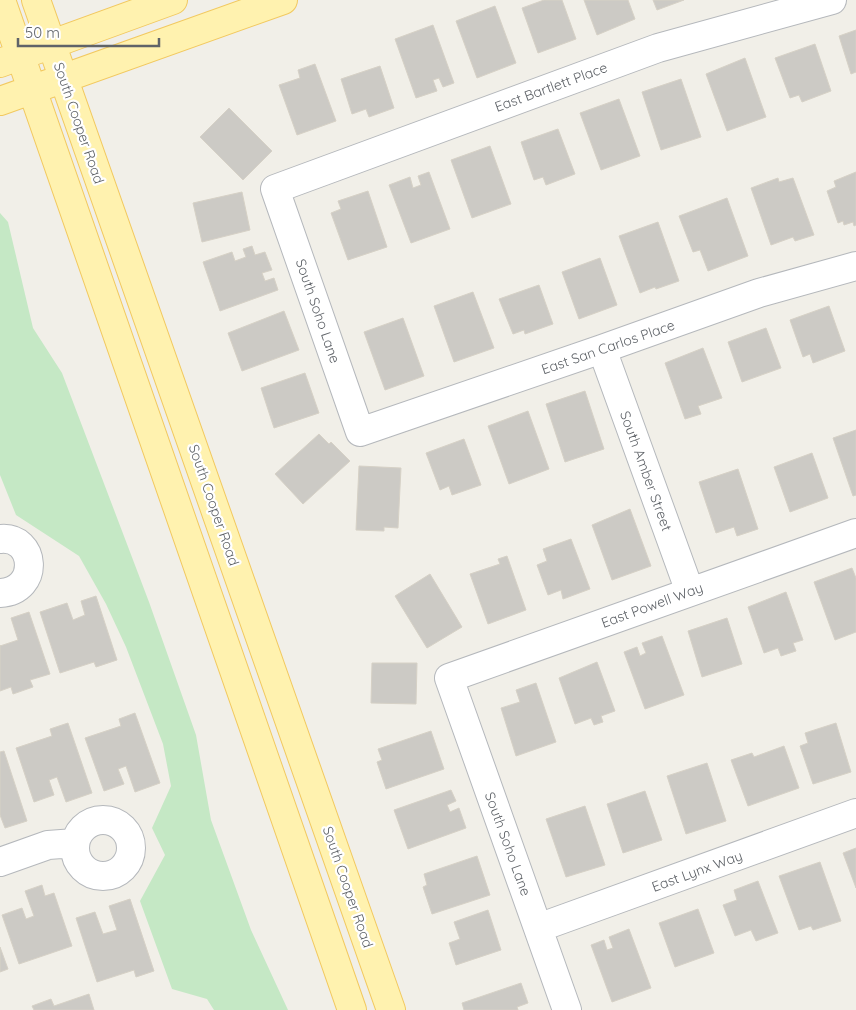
<svg xmlns="http://www.w3.org/2000/svg" width="856" height="1010" viewBox="0 0 856 1010" font-family="Quicksand,sans-serif">
	<style>
		.green { fill: #c5e8c5 }
		.building { fill: #cccac5; stroke: #d6d1c6 }
		.lines { fill: none; stroke-linecap: round; stroke-linejoin: round }
		.minor-casing { stroke: #b5b8bc; stroke-width: 30 }
		.major-casing { stroke: #f2c960; stroke-width: 30 }
		.minor { stroke: #fff; stroke-width: 28 }
		.major { stroke: #fff2af; stroke-width: 28 }
		.labels { text-anchor: middle; dominant-baseline: central; stroke-width: 4.5; stroke-linejoin: round; paint-order: stroke }
		.street-label { font-size: 14px; fill: #5f6368; stroke: #fff }
	</style>
	<rect width="100%" height="100%" fill="#f1efe8"/>
	<!-- green -->
	<path class="green" d="M0,213L8,222L33,328L62,373L149,602L196,735L211,820L251,930L288,1010H214L207,999L172,989L140,901L165,855L152,828L171,786L163,744L126,647L106,604L79,556L16,515L0,475Z"/>
	<!-- building -->
	<path class="building" d="M544,0H562L576,39L538,53L522,8Z
		M584,0H628L635,19L597,35Z
		M653,0H684L657,10Z
		M495,6L516,63L477,78L456,21Z
		M433,25L454,83L443,87L439,78L433,80L437,91L416,98L395,39Z
		M856,30V72L851,74L839,36Z
		M815,44L831,91L802,102L799,95L790,98L775,58Z
		M745,58L766,117L727,131L706,74Z
		M315,64L336,121L297,135L279,85L300,78L298,70Z
		M380,66L394,108L369,117L366,109L352,114L341,79Z
		M681,79L701,137L661,150L642,92Z
		M619,99L640,156L601,170L580,113Z
		M229,108L272,151L243,180L200,137Z
		M558,129L575,174L546,185L543,177L534,180L521,142Z
		M490,146L511,204L472,218L451,160Z
		M429,172L450,229L411,243L389,185L410,177L413,188L421,185L418,176Z
		M856,172V225L854,226L853,222L844,225L843,221L838,223L827,191L836,187L834,181Z
		M778,178L779,182L793,178L814,235L795,241L793,237L771,245L751,188Z
		M368,191L387,247L348,260L331,213L341,209L338,201Z
		M242,192L250,230L202,242L193,203Z
		M727,198L748,256L708,271L700,250L693,252L679,216Z
		M658,222L679,281L656,289L655,287L640,293L619,236Z
		M252,246L255,255L265,252L272,270L262,273L265,281L274,278L278,290L220,311L203,262L232,252L235,261L246,257L243,249Z
		M600,258L617,305L579,319L562,272Z
		M539,285L553,324L525,334L524,330L513,334L499,299Z
		M473,292L494,348L454,362L434,306Z
		M829,306L845,351L813,363L810,354L803,357L790,320Z
		M284,311L299,350L242,371L228,333Z
		M403,318L424,376L385,390L364,332Z
		M766,328L781,368L742,382L728,342Z
		M703,348L722,398L698,406L701,414L685,419L665,363Z
		M305,373L319,413L274,428L261,388Z
		M585,391L604,449L565,462L546,404Z
		M528,411L549,469L509,484L488,426Z
		M856,430V495L853,496L833,438Z
		M319,434L329,444L331,442L350,461L303,504L275,474Z
		M464,439L481,485L452,495L449,486L440,490L426,453Z
		M812,453L828,498L790,512L774,467Z
		M359,466L401,468L398,528L384,527V531L356,530Z
		M738,469L758,529L737,536L734,527L716,533L699,482Z
		M630,509L651,566L612,580L592,525Z
		M571,539L590,589L563,599L561,590L548,595L537,565L547,561L543,549Z
		M507,556L526,610L488,624L470,574L500,564L498,559Z
		M852,568L856,578V632L835,640L814,582Z
		M430,574L462,627L427,648L395,596Z
		M786,592L803,640L793,643L796,651L781,656L778,648L764,653L748,607Z
		M96,596L117,660L96,667L94,662L60,673L40,612L67,603L73,620L85,615L81,601Z
		M29,612L50,674L30,680L33,687L13,694L11,687L0,691V645V646L18,640L11,618Z
		M727,618L742,664L702,677L688,631Z
		M662,636L684,695L645,709L624,652L637,647L640,656L646,653L642,643Z
		M597,662L615,711L601,716L603,722L594,725L591,718L575,724L559,678Z
		M372,663H417L416,704L371,703Z
		M536,683L556,742L516,756L501,708L520,702L516,690Z
		M135,713L160,783L135,792L126,766L118,769L124,784L104,791L85,738L121,726L119,719Z
		M68,723L92,793L66,802L57,777L49,780L54,795L34,802L16,748L52,736L50,729Z
		M836,723L851,772L813,784L800,746L808,743L805,733Z
		M431,731L444,769L386,789L377,762L382,760L378,749Z
		M784,746L799,788L748,806L731,760L752,753L754,757Z
		M4,751L27,821L5,828L0,815V752Z
		M707,763L726,821L686,834L667,776Z
		M451,790L456,801L447,805L450,812L459,808L466,828L408,849L394,810Z
		M645,791L662,840L623,853L607,804Z
		M585,806L605,865L566,877L546,819Z
		M856,848V888L843,853Z
		M477,856L490,895L432,914L423,887L427,885L424,874Z
		M820,862L841,921L813,930L811,926L799,930L779,876Z
		M758,881L778,933L756,941L751,930L735,936L723,905L737,900L734,890Z
		M42,885L45,896L54,893L72,946L19,964L2,915L22,908L26,919L34,916L25,891Z
		M130,899L154,971L136,977L134,970L97,982L76,918L95,912L103,934L117,930L109,906Z
		M698,909L714,953L675,967L659,923Z
		M488,910L501,950L456,965L449,943L460,939L454,922Z
		M629,929L651,988L612,1002L591,945L604,940L607,950L613,948L609,937Z
		M0,947L8,969L0,972Z
		M521,983L528,1003L517,1007L518,1010H464L462,1003Z
		M89,994L94,1010H34L32,1006L51,999L54,1006Z"/>
	<g class="lines">
		<!-- minor casing -->
		<g class="minor-casing">
			<path id="minor" d="M832,0L658,48L275,189L360,432L602,349L759,293L856,266
				M602,349L690,592
				M0,539C36,535 41,591 0,593
				M75 848a28 28 0 1 1 56 0a28 28 0 1 1-56 0Z
				M0,862L48,845L75,843
				M538,928L856,813
				M567,1010L449,678L856,533"/>
		</g>
		<!-- major casing -->
		<g class="major-casing">
			<path id="major" d="M1,0L352,1010
				M36,0L391,1010
				M0,63L173,0
				M0,101L283,0"/>
		</g>
		<!-- minor -->
		<use href="#minor" class="minor"/>
		<!-- major -->
		<use href="#major" class="major"/>
	</g>
	<g class="labels">
		<!-- street labels -->
		<g class="street-label">
			<text transform="translate(551 87) rotate(-20)">East Bartlett Place</text>
			<text transform="translate(79 123) rotate(71)">South Cooper Road</text>
			<text transform="translate(318 311) rotate(71)">South Soho Lane</text>
			<text transform="translate(608 347) rotate(-19)">East San Carlos Place</text>
			<text transform="translate(646 471) rotate(70)">South Amber Street</text>
			<text transform="translate(214 505) rotate(71)">South Cooper Road</text>
			<text transform="translate(652 605) rotate(-20)">East Powell Way</text>
			<text transform="translate(508 844) rotate(70)">South Soho Lane</text>
			<text transform="translate(697 871) rotate(-20)">East Lynx Way</text>
			<text transform="translate(348 887) rotate(71)">South Cooper Road</text>
		</g>
	</g>
	<!-- scale -->
	<path d="M18 38v8h141v-8" fill="none" stroke="#5f6368" stroke-width="2.5"/>
	<text x="25" y="38" font-size="15" fill="#5f6368" stroke="#ffffff" stroke-width="4" paint-order="stroke">50 m</text>
</svg>
